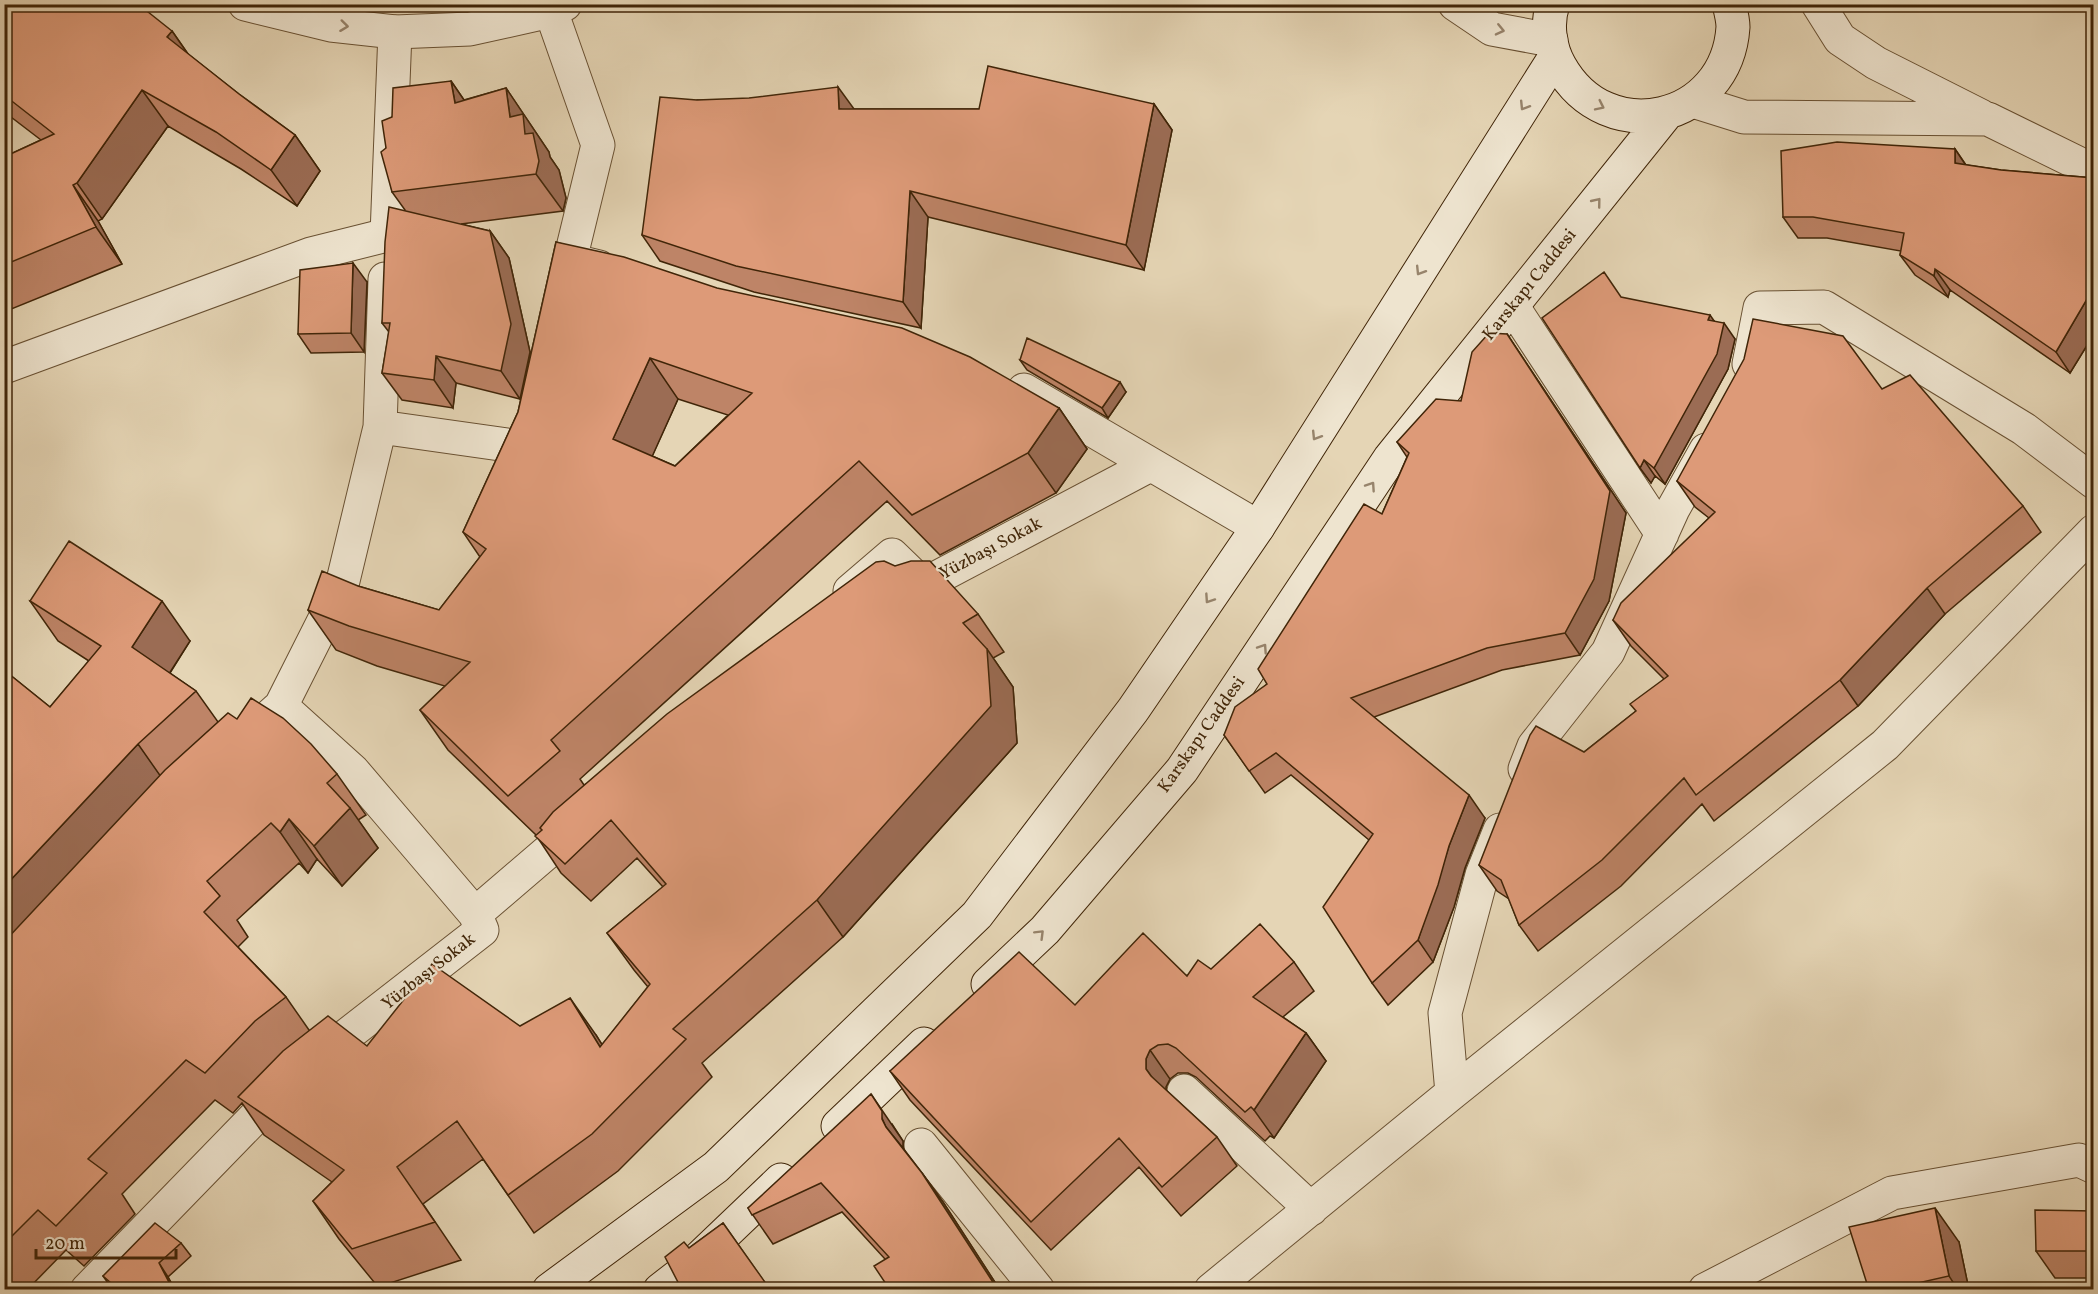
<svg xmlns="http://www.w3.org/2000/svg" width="2098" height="1294" viewBox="0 0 2098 1294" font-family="Vollkorn,serif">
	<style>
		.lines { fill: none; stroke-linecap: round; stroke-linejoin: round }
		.minor-casing { stroke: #695133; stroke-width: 35 }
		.tertiary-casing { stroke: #695133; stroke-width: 35 }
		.secondary-casing { stroke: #402508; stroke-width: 35 }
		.minor { stroke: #eee4cf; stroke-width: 33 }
		.tertiary { stroke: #eee4cf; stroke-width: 33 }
		.secondary { stroke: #eee4cf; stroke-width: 33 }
		.wall { fill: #be8467; stroke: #402508; stroke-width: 1.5; fill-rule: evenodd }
		.shaded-wall { fill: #9b6c54; stroke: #402508; stroke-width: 1.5 }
		.building { fill: #dd9a78; stroke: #402508; stroke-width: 1.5; fill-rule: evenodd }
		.oneway { stroke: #97846c }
		.labels { text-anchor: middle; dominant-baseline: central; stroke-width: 4.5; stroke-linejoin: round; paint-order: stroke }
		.street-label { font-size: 18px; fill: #402508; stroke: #eee4cf }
	</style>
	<rect width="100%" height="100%" fill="#e5d5b5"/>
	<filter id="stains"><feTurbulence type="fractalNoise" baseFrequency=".00333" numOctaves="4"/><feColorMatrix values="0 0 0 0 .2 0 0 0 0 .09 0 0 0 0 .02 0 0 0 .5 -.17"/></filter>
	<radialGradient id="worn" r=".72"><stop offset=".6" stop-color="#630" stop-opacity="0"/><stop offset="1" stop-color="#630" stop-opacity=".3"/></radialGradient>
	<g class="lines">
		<!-- minor casing -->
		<g class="minor-casing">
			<path id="minor" d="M1818,4L1840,39L1876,63L1981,116
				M551,11L598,145L570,260L599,267
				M1693,101L1744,117L1988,119L2094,171
				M1513,307L1662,534
				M1749,364L1760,308L1824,307L2024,429L2094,482
				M4,367L311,254L387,235L395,32
				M1024,390L1258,527
				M380,427L528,448L532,429
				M850,591L892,555L923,585L1150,465
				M281,706L353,771L475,914
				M241,742L281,706L342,585L380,427L385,279
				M1525,769L1534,746L1608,652L1673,509L1706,450
				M1184,1091L1311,1209
				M1452,1093L1445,1013L1482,875L1500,830
				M921,1145L1038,1290
				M87,1290L297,1074L482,930L475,914L580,824
				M1211,1290L1452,1093L1885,745L2094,531
				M1705,1290L1892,1193L2079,1160L2094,1167"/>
		</g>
		<!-- tertiary casing -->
		<g class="tertiary-casing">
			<path id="tertiary" d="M245,4L331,25L395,32L470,29L551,11L565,4
				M1455,4L1492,29L1551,40"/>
		</g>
		<!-- secondary casing -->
		<g class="secondary-casing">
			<path id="secondary" d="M1553,4C1546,24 1550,49 1560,66C1607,150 1727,122 1733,27C1733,20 1731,12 1729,4
				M988,984L1045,930L1182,770L1390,458L1667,113
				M838,1126L924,1044
				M549,1290L716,1167L977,915L1133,710L1258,527L1555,57
				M660,1290L691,1266L781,1180"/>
		</g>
		<!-- minor -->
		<use href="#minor" class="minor"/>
		<!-- tertiary -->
		<use href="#tertiary" class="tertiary"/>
		<!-- secondary -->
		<use href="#secondary" class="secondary"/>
	</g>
	<!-- wall -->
	<path class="wall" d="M4,4L172,31L188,54L239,94L295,135L320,171L297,206L241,169L168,126L102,219L98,221L122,264L4,312V157L41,140L11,117L4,108Z
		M451,81L464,100L506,88L549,152L550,157L559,170L566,198L563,211L461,224L490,231L509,258L530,352L520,399L456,383L453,408L402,400L382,373L389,332L382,323L405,210L392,192L386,148L392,117Z
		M697,100L854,109H979L1154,104L1172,130L1144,270L928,217L921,328L754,292L660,261L642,235Z
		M1955,149L1966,165L2001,170L2094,178V334L2070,373L1950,290L1948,297L1915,275L1900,255L1901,251L1827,238H1798L1783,217Z
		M556,242L1059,408L1087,449L1056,493L940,555L887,501L580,779L584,785L978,614L1004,652L993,658L1013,687L1017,743L843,937L702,1063L712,1077L618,1171L534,1233L483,1159L423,1204L461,1260L378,1287L339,1239L313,1201L332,1182L264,1135L242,1103L233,1113L215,1100L122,1194L135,1214L84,1266L66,1250L27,1290H4V670L50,707L89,661L58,641L30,601L190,641L170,673L196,691L218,722L237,719L337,774L366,815L358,820L378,848L342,886L317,859L308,873L299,863L237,920L248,937L238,947L286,997L309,1030L367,1046L520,1026L596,1035L602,1045L648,987L634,970L607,933L663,887L637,858L591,901L561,873L536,835L448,750L420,710L445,686L377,666L336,650L308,610L358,586L439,610L480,557L463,532L518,412ZM678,399L728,415L675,466L652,456Z
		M367,282L364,352L311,353L298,334Z
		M1622,298L1714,321L1735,339L1728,369L1665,484L1655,476L1651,483L1640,468Z
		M1507,334L1626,513L1609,601L1580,655L1502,670L1374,717L1485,818L1465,868L1454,907L1433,962L1388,1005L1372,983L1369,840L1291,775L1265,793L1224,735L1267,684L1382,514L1407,457L1397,442L1461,401Z
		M1020,360L1126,392L1108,418L1027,370Z
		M1882,389L2023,506L2041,532L1945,614L1858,706L1714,821L1702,804L1621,886L1538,951L1519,925L1509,899L1497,891L1479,865L1584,752L1636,711L1664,679L1631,646L1613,620L1709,518L1695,507L1677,481Z
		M1294,962L1314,991L1283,1017L1306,1033L1326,1061L1274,1138L1270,1136L1265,1141L1196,1077L1188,1073H1178L1170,1079L1166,1087V1090L1217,1137L1237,1166L1181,1216L1139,1167L1051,1250L910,1100L890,1071L1075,1005L1211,969Z
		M892,1124L903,1141V1148L922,1173L943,1202L1000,1290H890L885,1259L842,1212L773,1244L748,1208Z
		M2094,1211V1278H2055L2036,1251Z
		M723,1223L770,1290H682L689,1248Z
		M1959,1242L1969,1290H1869Z
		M181,1243L191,1256L168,1277L175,1290H113L103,1276Z"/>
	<!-- shaded-wall -->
	<path class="shaded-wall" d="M172,31L197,67L167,37Z
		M451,81L477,119L455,103Z
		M838,87L857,113L839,109Z
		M506,88L549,152L550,157L559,170L566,198L563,211L536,174L510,117Z
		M142,90L168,126L102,219L77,183Z
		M1154,104L1172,130L1144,270L1126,245Z
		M295,135L320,171L297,206L271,170Z
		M1955,149L1969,170L1955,163Z
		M73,185L98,221L122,264L96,227Z
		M910,191L928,217L921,328L903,302Z
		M490,231L509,258L530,352L520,399L501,371Z
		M353,263L367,282L364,352L351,333Z
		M1935,269L1950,290L1948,297L1934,276Z
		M2087,299L2094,307V334L2070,373L2056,352Z
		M1710,315L1721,331L1708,320Z
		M1724,323L1735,339L1728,369L1665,484L1654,468Z
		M1507,334L1626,513L1609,601L1580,655L1565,633Z
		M436,356L456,383L453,408L434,380Z
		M650,358L678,399L642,479L613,439Z
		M1120,382L1126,392L1108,418L1102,408Z
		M1059,408L1087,449L1056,493L1028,453Z
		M1644,460L1655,476L1651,483L1640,468Z
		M1927,588L1945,614L1858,706L1840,680Z
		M162,601L190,641L160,688L132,647Z
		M987,649L1013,687L1017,743L843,937L817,900Z
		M138,744L166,784L4,957V887Z
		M1469,795L1485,818L1465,868L1454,907L1433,962L1418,940L1449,846Z
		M350,808L378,848L342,886L314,846Z
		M289,819L317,859L308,873L280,832Z
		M570,998L596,1035L627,1084L600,1047Z
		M1306,1033L1326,1061L1274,1138L1254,1110Z
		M1150,1050L1170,1079L1166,1087V1097L1146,1069V1059Z
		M871,1094L903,1141V1148L886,1127Z
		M922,1173L943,1202L1000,1290H998Z
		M1935,1208L1959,1242L1969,1290H1958L1949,1276Z
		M159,1263L168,1277L175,1290H173Z"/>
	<!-- building -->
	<path class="building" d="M4,4H138L172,31L167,37L239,94L295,135L271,170L216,132L142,90L77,183L73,185L96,227L4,265V157L54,134L4,95Z
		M988,66L1154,104L1126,245L910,191L903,302L736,266L642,235L660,97L697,100L749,98L838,87L839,109H979Z
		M451,81L455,103L506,88L510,117L523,114L525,134L533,133L539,161L536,174L392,192L381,152L386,148L382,121L392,117L393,88Z
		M1837,142L1955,149V163L2001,170L2094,178V307L2087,299L2056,352L1935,269L1934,276L1900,255L1904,233L1813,217H1783L1781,151Z
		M389,207L490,231L511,324L501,371L436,356L434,380L382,373L390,323H382L385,242Z
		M556,242L624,257L717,288L902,328L970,357L1059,408L1028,453L912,515L859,461L551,740L560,751L508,796L420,710L470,662L349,626L308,610L322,571L358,586L439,610L486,549L463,532L518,412ZM650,358L752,393L675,466L613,439Z
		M353,263L351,333L298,334L300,270Z
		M1604,272L1621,297L1710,315L1708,320L1724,323L1717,354L1654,468L1644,460L1640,468L1542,318Z
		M1753,319L1843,336L1882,389L1910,375L2023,506L1927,588L1840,680L1696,795L1684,778L1602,860L1519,925L1501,880L1479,865L1530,735L1536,726L1584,752L1636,711L1630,704L1668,676L1613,620L1621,603L1715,512L1677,481L1744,359Z
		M1489,333L1507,334L1610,491L1594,579L1565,633L1487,648L1351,698L1469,795L1449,846L1438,885L1418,940L1372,983L1323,907L1373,834L1276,753L1249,771L1224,735L1235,707L1267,684L1258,669L1364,504L1382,514L1409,453L1397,442L1436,399L1461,401L1472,352Z
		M1027,338L1120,382L1102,408L1020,360Z
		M69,541L162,601L132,647L196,691L138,744L4,887V670L50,707L101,646L30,601Z
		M884,561L895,566L911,561H930L978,614L963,623L987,649L991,706L817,900L673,1029L686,1039L592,1134L508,1195L457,1121L397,1167L435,1222L352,1249L313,1201L344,1170L238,1097L283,1051L328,1016L367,1046L432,964L520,1026L570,998L600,1047L650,984L607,933L666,884L611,820L565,864L535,836L542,830L540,828L553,812L667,714L876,562Z
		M251,698L283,718L311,744L337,774L327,783L350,808L314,846L289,819L280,832L271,823L207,881L220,896L204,912L286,997L255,1021L205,1073L186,1060L88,1159L107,1173L56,1226L38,1210L4,1244V942L165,770L228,713L237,719Z
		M1260,924L1294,962L1253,997L1306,1033L1254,1110L1251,1107L1245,1112L1176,1048L1168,1044L1158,1045L1150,1050L1146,1059V1069L1151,1076L1217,1137L1162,1187L1119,1138L1031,1222L890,1071L1019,952L1075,1005L1143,933L1187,976L1198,960L1211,969Z
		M871,1094L882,1111V1119L886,1127L922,1173L998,1290H890L874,1266L889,1257L821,1183L752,1215L748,1208Z
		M1935,1208L1949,1276L1887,1290H1869L1849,1227Z
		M2035,1210L2094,1211V1251H2036Z
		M155,1223L181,1243L159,1263L173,1290H119L103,1276Z
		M723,1223L767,1285L760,1290H682L665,1257L684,1242L689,1248Z"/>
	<!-- one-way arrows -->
	<defs><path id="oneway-chevron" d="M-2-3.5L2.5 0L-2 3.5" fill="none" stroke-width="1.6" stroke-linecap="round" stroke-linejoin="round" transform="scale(1.5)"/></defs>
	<g class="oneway">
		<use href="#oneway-chevron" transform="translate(344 26) rotate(7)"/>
		<use href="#oneway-chevron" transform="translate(1500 30) rotate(13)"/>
		<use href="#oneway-chevron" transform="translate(1524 106) rotate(122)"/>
		<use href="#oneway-chevron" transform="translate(1600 106) rotate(26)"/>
		<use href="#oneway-chevron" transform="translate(1597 202) rotate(-51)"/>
		<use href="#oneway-chevron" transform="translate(1420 271) rotate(122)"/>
		<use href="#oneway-chevron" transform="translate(1316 436) rotate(122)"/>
		<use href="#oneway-chevron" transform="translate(1371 486) rotate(-56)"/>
		<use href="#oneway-chevron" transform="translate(1209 599) rotate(124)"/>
		<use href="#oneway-chevron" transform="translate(1263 648) rotate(-56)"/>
		<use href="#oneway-chevron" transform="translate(1040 934) rotate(-45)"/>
	</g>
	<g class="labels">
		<!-- street labels -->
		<g class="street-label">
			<text transform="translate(1530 285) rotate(-51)">Karskapı Caddesi</text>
			<text transform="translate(991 549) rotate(-28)">Yüzbaşı Sokak</text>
			<text transform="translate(1202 735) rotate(-55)">Karskapı Caddesi</text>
			<text transform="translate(429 972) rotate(-38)">Yüzbaşı Sokak</text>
		</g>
	</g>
	<!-- margin -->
	<rect width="2098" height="1294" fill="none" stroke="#e5d5b5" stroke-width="24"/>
	<rect x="6" y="6" width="2086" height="1282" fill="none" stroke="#402508" stroke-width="3"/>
	<rect x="12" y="12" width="2074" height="1270" fill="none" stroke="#402508" stroke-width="1.5"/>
	<!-- scale -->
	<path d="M36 1249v9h140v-9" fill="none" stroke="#402508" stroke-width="3"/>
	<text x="45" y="1249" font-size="18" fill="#402508" stroke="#eee4cf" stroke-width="4.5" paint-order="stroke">20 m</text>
	<rect width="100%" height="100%" filter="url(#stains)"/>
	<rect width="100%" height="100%" fill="url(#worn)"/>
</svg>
